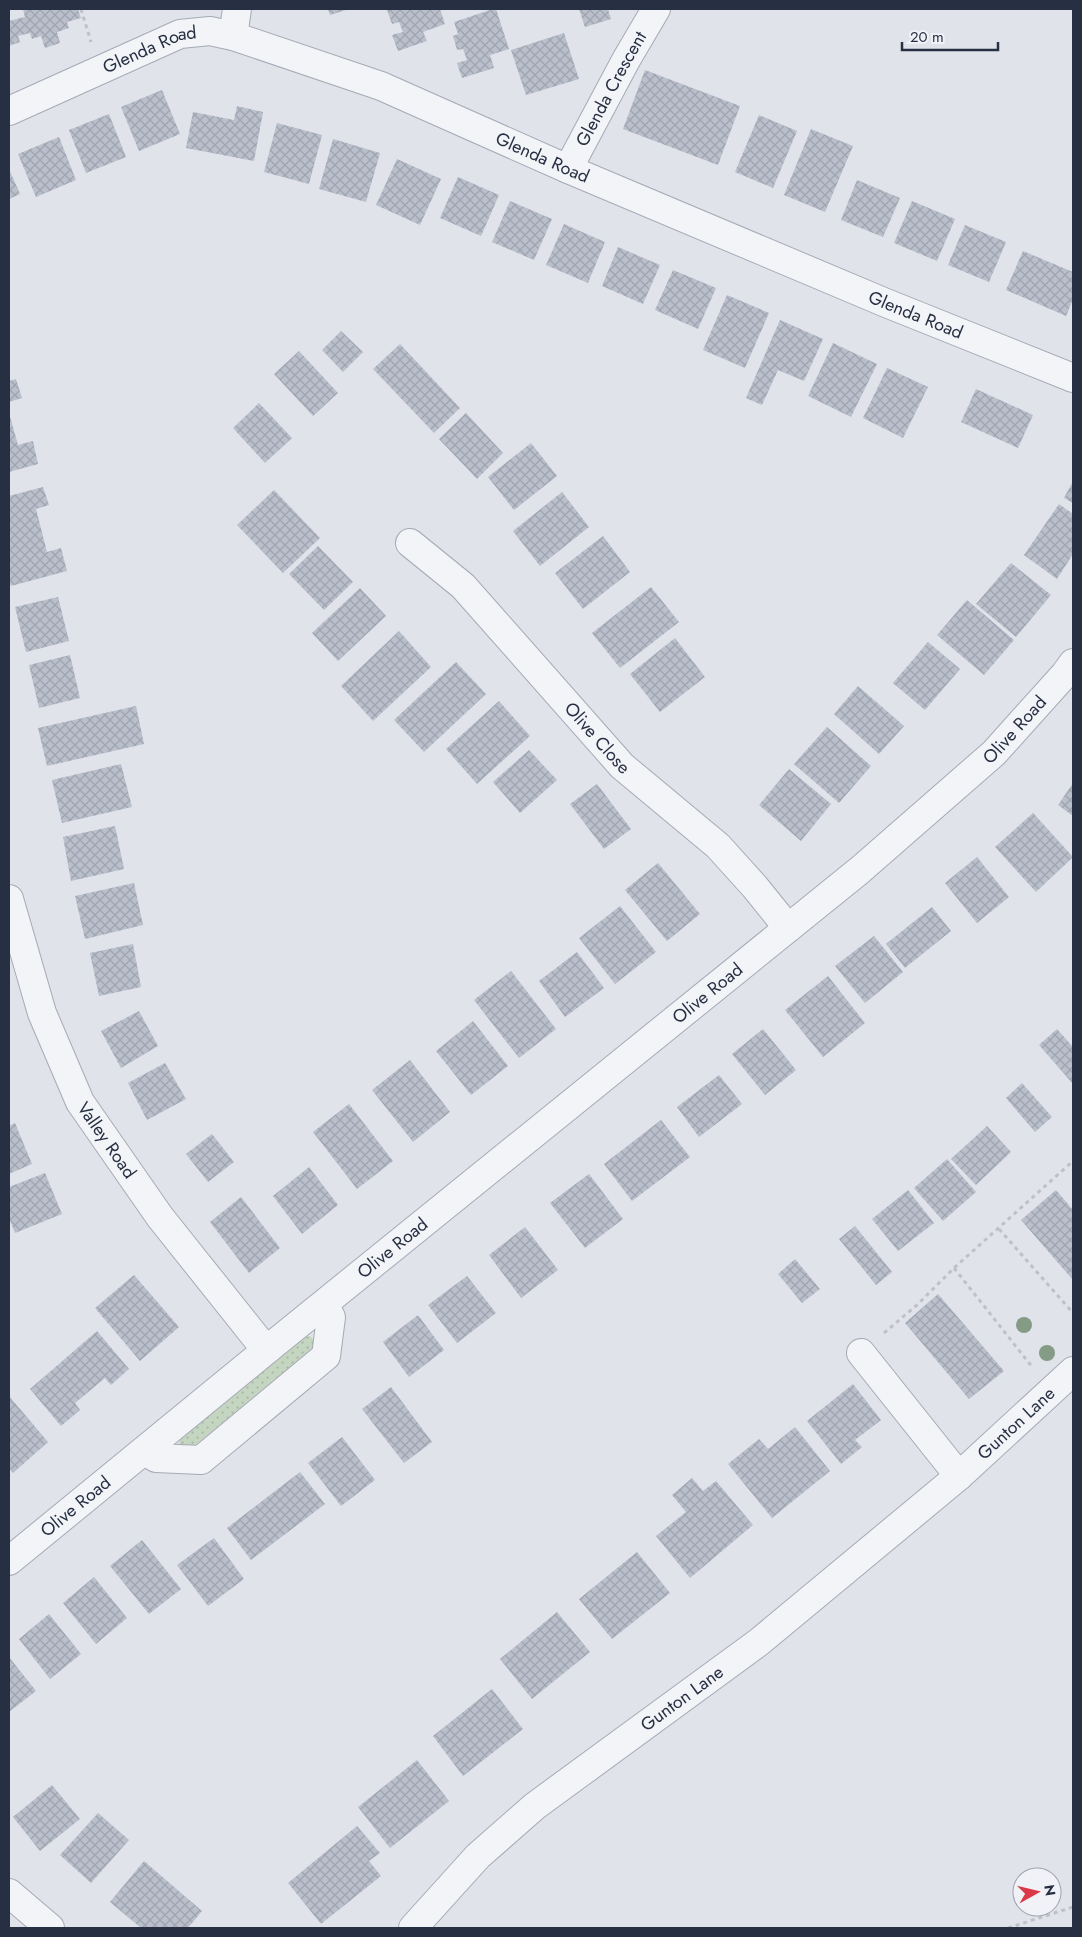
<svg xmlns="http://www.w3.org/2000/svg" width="1082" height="1937" viewBox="0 0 1082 1937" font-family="Jost,sans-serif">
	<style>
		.grass { fill: url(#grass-dots) }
		.building { fill: url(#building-cross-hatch) }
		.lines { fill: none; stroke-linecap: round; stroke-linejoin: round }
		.street-casing { stroke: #a5aab5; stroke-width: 30 }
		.path { stroke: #bec1c9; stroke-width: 3; stroke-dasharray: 4 4; stroke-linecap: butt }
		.street { stroke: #f3f4f8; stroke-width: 28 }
		.tree { fill: #849b85 }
		.labels { text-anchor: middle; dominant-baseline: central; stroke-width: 5; stroke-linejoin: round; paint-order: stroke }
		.street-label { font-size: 18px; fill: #273043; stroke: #f0f2f7 }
	</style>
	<defs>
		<pattern id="grass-dots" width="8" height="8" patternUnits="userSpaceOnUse" patternTransform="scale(1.25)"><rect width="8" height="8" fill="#c4d5c0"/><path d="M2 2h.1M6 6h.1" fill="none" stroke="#a8b7a6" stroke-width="1.8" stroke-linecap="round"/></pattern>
		<pattern id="building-cross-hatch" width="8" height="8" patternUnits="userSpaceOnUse" patternTransform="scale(1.25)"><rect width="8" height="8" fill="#b9bfcb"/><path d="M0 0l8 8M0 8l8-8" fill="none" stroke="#9fa4b0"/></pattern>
	</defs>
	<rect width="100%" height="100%" fill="#e0e3ea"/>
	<!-- grass -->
	<path class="grass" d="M310,1336L314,1341L312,1349L192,1448L183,1449L179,1443L181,1437L303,1337Z"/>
	<!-- building -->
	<path class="building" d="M23,9H78L81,18L67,22L69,28L57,32L60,43L45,48L41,36L32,39L30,33L18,36L20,42L9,46V21L25,17Z
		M328,9H349L330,15Z
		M391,9H440L445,24L423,32L427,41L398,51L392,35L403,32L399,22L392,24L387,10Z
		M493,9H496L509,49L490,55L494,68L462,78L457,63L467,60L463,49L457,50L453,36L458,34L454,22Z
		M579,9H608L611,19L585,27Z
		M564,33L579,79L526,95L511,50Z
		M645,70L740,106L718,165L623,129Z
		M162,90L180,134L139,151L121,107Z
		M237,106L263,112L254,161L186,148L193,112L234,120Z
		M109,114L126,157L86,173L69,130Z
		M759,115L797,131L773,188L735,172Z
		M277,123L322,135L309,184L264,172Z
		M811,129L853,146L825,212L784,195Z
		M59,137L76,180L36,197L18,154Z
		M333,139L380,153L366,202L319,189Z
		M397,159L441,179L420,225L376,205Z
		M9,169L20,194L9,199Z
		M458,177L499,195L481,236L440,218Z
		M857,180L900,198L883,237L841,220Z
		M510,201L552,219L534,260L492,242Z
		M912,201L955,219L937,261L894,243Z
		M564,224L605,242L588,283L546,265Z
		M965,225L1006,242L989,282L948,265Z
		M618,247L660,265L643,304L602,286Z
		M1023,251L1073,272V299L1066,316L1006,290Z
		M673,270L716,288L698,329L655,310Z
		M727,295L769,313L745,368L703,350Z
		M780,320L823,339L804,381L778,370L762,405L746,398Z
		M341,331L363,352L343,372L322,350Z
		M833,343L877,364L851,417L808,396Z
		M400,344L460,408L434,433L373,369Z
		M299,351L338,393L313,416L274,374Z
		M887,368L928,387L903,438L863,418Z
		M16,379L22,398L9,402V381Z
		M976,389L1033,415L1018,448L961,422Z
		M259,403L292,438L265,463L233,428Z
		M9,413L18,445L33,441L38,464L9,472Z
		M466,413L503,453L477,479L439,439Z
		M531,443L557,476L514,510L488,477Z
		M1073,481V503L1064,498Z
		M43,487L49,505L36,509L47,552L61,548L67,571L11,586L9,580V496Z
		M274,490L320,538L283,573L237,525Z
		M562,492L589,527L540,566L513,531Z
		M1059,504L1073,514V554L1057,579L1024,555Z
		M603,536L630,572L583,609L555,573Z
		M318,546L353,582L324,610L289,574Z
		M1011,563L1051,595L1016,637L976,604Z
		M651,587L679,622L620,668L592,633Z
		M360,588L386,616L338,661L312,633Z
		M58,597L69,641L26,652L15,607Z
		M967,600L1014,640L984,675L937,635Z
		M399,631L431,667L373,721L341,686Z
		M675,638L705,677L660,712L630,674Z
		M928,642L960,669L925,710L893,683Z
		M70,655L80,698L39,708L29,665Z
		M456,662L486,694L424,752L394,720Z
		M858,686L904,726L879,754L834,714Z
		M499,701L530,736L477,784L446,749Z
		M136,706L144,744L47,766L38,728Z
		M827,727L871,766L839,803L794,764Z
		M529,750L557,780L520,813L493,782Z
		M121,764L132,807L62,823L52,780Z
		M789,769L831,804L801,841L759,805Z
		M1073,783V816L1058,805Z
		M597,784L631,829L604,849L570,804Z
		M1033,813L1073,857L1036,892L995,847Z
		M115,826L124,869L71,881L63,837Z
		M977,857L1009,897L977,923L945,883Z
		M658,863L700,914L667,941L625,890Z
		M134,883L143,925L85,939L75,896Z
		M620,906L656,952L615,984L579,938Z
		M932,907L951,931L905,968L886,944Z
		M874,936L903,972L865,1003L835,966Z
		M133,944L141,987L99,996L90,953Z
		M577,952L604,988L565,1017L539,981Z
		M511,971L556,1029L519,1058L474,1000Z
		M828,976L865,1023L823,1057L785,1010Z
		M139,1011L158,1046L121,1068L101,1031Z
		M473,1021L508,1066L471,1095L436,1051Z
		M763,1029L796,1070L765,1095L732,1054Z
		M1057,1029L1073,1047V1084L1039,1045Z
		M410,1060L450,1112L413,1142L372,1090Z
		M165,1063L186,1099L147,1120L128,1083Z
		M719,1075L742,1104L699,1137L677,1107Z
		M1022,1083L1052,1117L1035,1132L1006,1098Z
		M349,1104L393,1161L357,1189L313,1132Z
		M661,1120L690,1157L632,1201L604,1164Z
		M15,1123L32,1164L9,1174V1126Z
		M987,1126L1011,1152L976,1185L951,1159Z
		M212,1134L234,1162L208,1182L186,1154Z
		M947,1159L976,1192L943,1221L914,1188Z
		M309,1167L338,1205L302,1234L273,1196Z
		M45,1173L62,1214L15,1233L9,1218V1187Z
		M589,1174L623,1219L585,1248L550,1203Z
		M908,1190L934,1223L898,1251L872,1219Z
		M1056,1190L1073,1210V1280L1021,1220Z
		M241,1197L280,1248L249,1273L210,1222Z
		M855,1226L892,1272L876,1285L839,1239Z
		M525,1227L558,1270L521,1298L489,1255Z
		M795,1259L820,1289L802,1303L778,1274Z
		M134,1275L179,1327L140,1361L95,1308Z
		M467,1276L496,1313L457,1343L428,1305Z
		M938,1294L1004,1371L969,1399L905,1323Z
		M418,1315L444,1350L409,1377L383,1342Z
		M97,1331L129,1369L111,1385L105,1378L75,1403L80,1410L61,1426L30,1389Z
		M853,1384L881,1420L855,1440L862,1447L841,1464L807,1421Z
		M391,1387L432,1442L404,1463L362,1409Z
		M9,1396L48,1442L13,1473L9,1468Z
		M795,1427L830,1471L772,1518L728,1464L759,1439L768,1449Z
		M342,1437L375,1480L341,1506L308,1463Z
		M300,1472L325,1504L251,1560L227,1528Z
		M692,1478L703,1491L716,1481L753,1525L690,1578L656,1536L686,1512L672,1495Z
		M214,1538L244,1579L208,1606L177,1565Z
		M142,1540L181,1589L149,1614L110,1566Z
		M637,1552L670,1593L612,1639L579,1599Z
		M94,1577L127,1618L96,1644L63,1603Z
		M557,1612L590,1652L532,1699L500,1659Z
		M49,1614L81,1654L50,1679L19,1639Z
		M9,1657L36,1691L9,1712Z
		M492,1689L523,1729L463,1776L433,1736Z
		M417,1760L449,1801L390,1848L358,1807Z
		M52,1785L80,1819L40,1851L13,1817Z
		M98,1813L129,1840L91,1883L60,1855Z
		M357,1826L380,1853L369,1861L381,1876L321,1924L288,1883Z
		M144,1861L202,1911L188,1928H141L110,1902Z"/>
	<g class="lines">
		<!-- street casing -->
		<g class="street-casing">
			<g id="street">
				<path d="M233,36L237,9"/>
				<path id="s1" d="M9,111L180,34L210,31L233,36L381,86L568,169L886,303L1073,378"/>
				<path id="s2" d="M568,169L626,60L656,9"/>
				<path id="s3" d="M410,543L463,586L622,766L718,846L755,887L788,928"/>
				<path id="s4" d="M9,899L42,1013L80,1102L160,1217L258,1340L269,1348"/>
				<path d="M861,1353L959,1476"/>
				<path d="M144,1451L156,1458L201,1460L326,1356L331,1317L324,1305"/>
				<path id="s5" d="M9,1561L269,1348L860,870L994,753L1065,674L1073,663"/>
				<path d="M9,1893L50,1928"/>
				<path id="s6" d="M413,1928L478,1856L535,1806L759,1642L959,1476L1073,1371"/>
			</g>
		</g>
		<!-- path -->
		<path class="path" d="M81,9L91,42
			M999,1229L1073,1313
			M954,1268L1033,1368
			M884,1333L917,1305L954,1268L1073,1161
			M1008,1928L1073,1907"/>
		<!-- street -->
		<use href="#street" class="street"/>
	</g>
	<!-- trees -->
	<g class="tree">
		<circle cx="1024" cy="1325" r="8"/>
		<circle cx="1047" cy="1353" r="8"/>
	</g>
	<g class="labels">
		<!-- street labels -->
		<g class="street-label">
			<text stroke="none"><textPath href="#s1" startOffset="154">Glenda Road</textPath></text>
			<text stroke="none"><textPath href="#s2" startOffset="91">Glenda Crescent</textPath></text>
			<text stroke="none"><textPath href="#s1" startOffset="574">Glenda Road</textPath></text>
			<text stroke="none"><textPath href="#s1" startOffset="979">Glenda Road</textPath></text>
			<text stroke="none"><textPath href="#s5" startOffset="1305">Olive Road</textPath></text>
			<text stroke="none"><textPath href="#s3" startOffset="271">Olive Close</textPath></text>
			<text stroke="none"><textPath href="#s5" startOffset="900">Olive Road</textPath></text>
			<text stroke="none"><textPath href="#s4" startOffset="262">Valley Road</textPath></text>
			<text stroke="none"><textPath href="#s5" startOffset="495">Olive Road</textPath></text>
			<text stroke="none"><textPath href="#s6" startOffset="788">Gunton Lane</textPath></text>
			<text stroke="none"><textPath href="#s5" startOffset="86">Olive Road</textPath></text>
			<text stroke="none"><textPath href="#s6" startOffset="355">Gunton Lane</textPath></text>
		</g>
	</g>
	<!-- border -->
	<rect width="1082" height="1937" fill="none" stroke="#273043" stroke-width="20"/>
	<!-- north arrow -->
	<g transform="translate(1037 1892) rotate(82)"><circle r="24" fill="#f0f2f7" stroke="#a0a4af"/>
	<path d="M0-4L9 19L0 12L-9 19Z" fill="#db3948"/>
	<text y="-8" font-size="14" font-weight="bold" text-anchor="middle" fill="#273043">N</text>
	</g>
	<!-- scale -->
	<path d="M902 42v8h96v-8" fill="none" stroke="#273043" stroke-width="2.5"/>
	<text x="910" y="42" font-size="15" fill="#273043" stroke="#f0f2f7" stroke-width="4" paint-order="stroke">20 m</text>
</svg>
